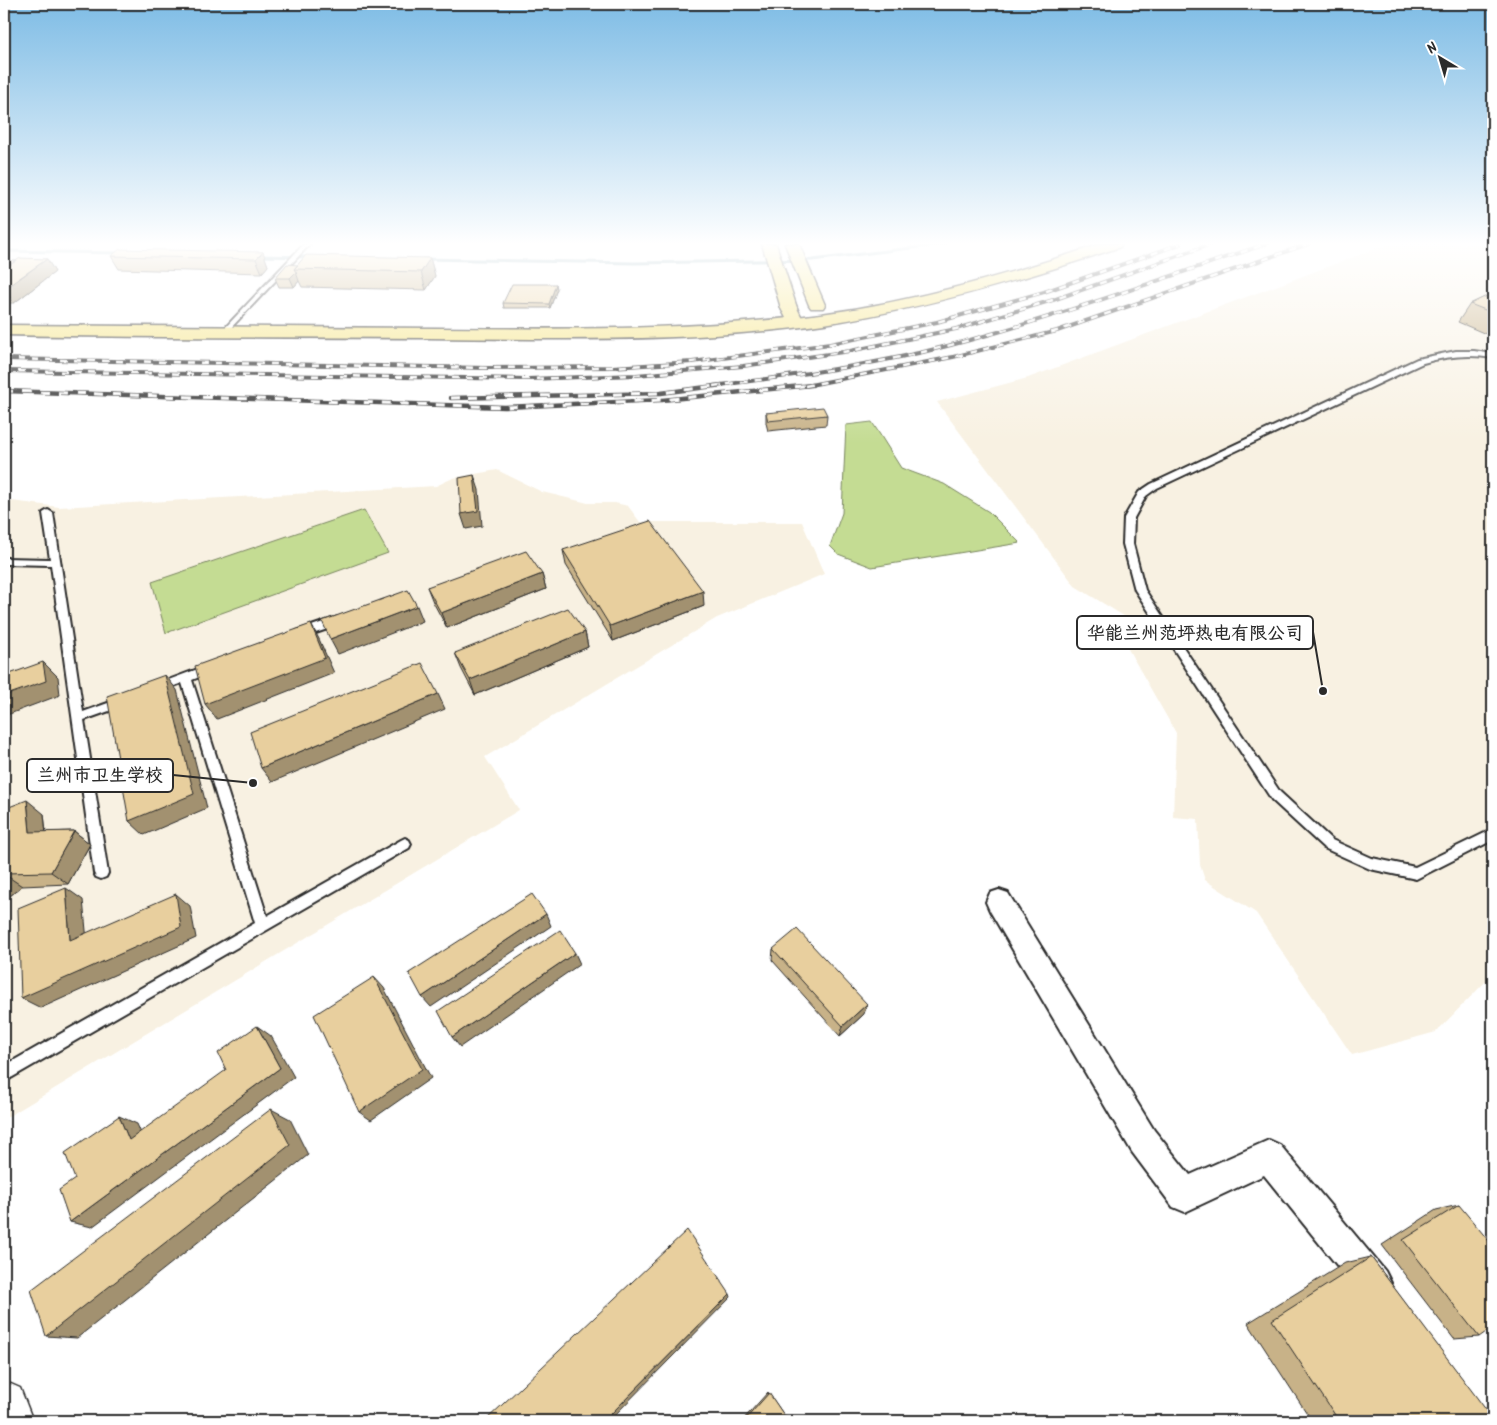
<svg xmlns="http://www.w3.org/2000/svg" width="1497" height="1425" viewBox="0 0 1497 1425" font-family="Kalam,'LXGW WenKai TC',sans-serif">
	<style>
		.built { fill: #f8f1e2 }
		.green { fill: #c4dc93; stroke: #78845f }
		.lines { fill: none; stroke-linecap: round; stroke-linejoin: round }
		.stream { stroke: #5e8a98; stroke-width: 3 }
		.service-casing { stroke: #2b2b2b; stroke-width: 4 }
		.minor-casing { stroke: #2b2b2b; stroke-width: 4 }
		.secondary-casing { stroke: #2b2b2b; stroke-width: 3 }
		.primary-casing { stroke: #2b2b2b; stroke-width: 3 }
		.trunk-casing { stroke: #2b2b2b; stroke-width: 3 }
		.service { fill: #fff; fill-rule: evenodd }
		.minor { fill: #fff; fill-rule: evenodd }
		.secondary { fill: #fff; fill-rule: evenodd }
		.primary { fill: #f5e382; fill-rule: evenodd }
		.trunk { fill: #f5e382; fill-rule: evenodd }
		.rail-far1-casing { stroke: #2b2b2b; stroke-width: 4 }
		.rail-casing { stroke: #2b2b2b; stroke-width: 4.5 }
		.rail-far1 { stroke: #fff; stroke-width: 2.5; stroke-dasharray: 7; stroke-linecap: butt }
		.rail { stroke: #fff; stroke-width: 3; stroke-dasharray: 9; stroke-linecap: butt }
		.wall { fill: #c8b288; stroke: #2b2b2b }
		.shaded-wall { fill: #a2916f; stroke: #2b2b2b }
		.building { fill: #e8cf9e; stroke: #2b2b2b }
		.leader { fill: none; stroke: #2b2b2b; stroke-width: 2 }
		.callout-dot { fill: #2b2b2b; stroke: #fff; stroke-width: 2 }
		.callout { fill: #fff; stroke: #2b2b2b; stroke-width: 2 }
		.callout-label { font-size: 18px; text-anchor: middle; font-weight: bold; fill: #2b2b2b }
	</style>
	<rect width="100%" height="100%" fill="#fff"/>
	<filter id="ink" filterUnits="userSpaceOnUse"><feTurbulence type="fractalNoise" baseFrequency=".02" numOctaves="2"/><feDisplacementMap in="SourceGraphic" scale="10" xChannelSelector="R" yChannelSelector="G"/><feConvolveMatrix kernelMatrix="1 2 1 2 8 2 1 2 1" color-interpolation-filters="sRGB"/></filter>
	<g filter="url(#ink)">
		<!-- built -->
		<path class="built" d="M1389,244H1493V974L1436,1032L1352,1055L1256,913L1205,880L1200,865L1198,819L1173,817L1176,733L1128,649L1127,618L1075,586L937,402L1028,378Z
			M497,470L542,492L588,503H615L628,506L640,522H802L824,574L717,618L485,757L519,810L4,1119V500L59,507L436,486L453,478Z"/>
		<!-- green -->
		<path class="green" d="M872,422L901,468L944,484L989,512L1020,543L872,567L838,554L830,546L842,513L846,425Z
			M364,510L388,553L166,633L152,582Z"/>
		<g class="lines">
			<!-- stream -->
			<path class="stream" d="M4,251L122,253
				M258,256L312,257
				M423,259L634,263L812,260L944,244"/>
			<!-- service casing -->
			<g class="service-casing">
				<path id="service" d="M304,244H310L227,332H223V330Z
					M1456,351H1474L1493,354V358C1469,354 1447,356 1423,363L1157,488L1146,496L1134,518L1133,544L1145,590L1280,792L1332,840L1372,858L1415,867L1493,829V840L1416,879L1370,869L1324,848L1272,800L1135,590L1123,544L1124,518L1139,492L1151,484L1417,359Z
					M48,510L53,513L83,712L122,698L128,702L126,705L84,720L108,873L106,877L101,879L96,877L94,873L51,565L4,564V558L50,559L43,513Z
					M338,617L342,618L343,621L342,624L301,638L296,634L297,631Z
					M211,664L216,668L215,671L192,680L267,916L401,840L405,838L409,840L411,844L409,848L4,1082V1066L255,923L182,683L159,692L154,688L155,685Z"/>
			</g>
			<!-- minor casing -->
			<g class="minor-casing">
				<path id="minor" d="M999,890L1008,893L1154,1130L1190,1175L1269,1140L1280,1145L1385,1271L1391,1283L1385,1295L1373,1301L1361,1295L1264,1175L1185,1212L1173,1207L1132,1152L990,911L986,902L990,893Z"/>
			</g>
			<!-- secondary casing -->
			<g class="secondary-casing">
				<path id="secondary" d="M4,1381L20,1388L33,1421H4Z"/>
			</g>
			<!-- primary casing -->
			<g class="primary-casing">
				<path id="primary" d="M762,244H776L797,308L795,312H783L781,308Z
					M785,244H799L825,305L823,308H811L809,305Z
					M1101,244H1122L1120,247C1023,280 926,308 824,324C694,343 560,339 429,338C287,337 145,338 4,335V325C149,326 293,327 438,328C566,329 694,331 821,314C917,301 1010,274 1101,244Z"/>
			</g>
			<!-- trunk casing -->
			<g class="trunk-casing">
				<path id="trunk" d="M789,303L795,304L804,322L802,326H790L781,308L783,304Z"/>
			</g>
			<!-- service -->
			<use href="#service" class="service"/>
			<!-- minor -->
			<use href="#minor" class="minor"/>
			<!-- secondary -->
			<use href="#secondary" class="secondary"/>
			<!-- primary -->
			<use href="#primary" class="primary"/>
			<!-- trunk -->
			<use href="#trunk" class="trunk"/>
			<!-- rail-far1 casing -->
			<g class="rail-far1-casing">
				<path id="rail-far1" d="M4,359L488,368L612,367L692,362L830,344L937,322L1044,292L1180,244
					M4,371L528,379L636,375L743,366L850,351L956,329L1053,300L1211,244
					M713,386C783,377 854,368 923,352C1039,324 1152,282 1266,244
					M805,386L953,357L1057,331L1308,244"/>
			</g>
			<!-- rail casing -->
			<g class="rail-casing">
				<path id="rail" d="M4,391L505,407L662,400L812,385
					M451,398L661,393L722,385"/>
			</g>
			<!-- rail-far1 -->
			<use href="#rail-far1" class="rail-far1"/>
			<!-- rail -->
			<use href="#rail" class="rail"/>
		</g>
		<!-- wall -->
		<path class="wall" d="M263,252L268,266L262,273L119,269L111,256Z
			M430,258L435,276L426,290L302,287L299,281L294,287H279L275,278L298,265Z
			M47,259L55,272L14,303H4V261H16Z
			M556,284L557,289L550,308H504L503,303Z
			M1493,293V337L1458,322L1470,304Z
			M766,413L827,415L826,425L768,431L766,423Z
			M563,550L704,606L613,641L566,565Z
			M542,574L546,589L447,628L433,602L427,587Z
			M585,632L588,647L475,695L461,668L455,653Z
			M4,809L44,814L46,832L74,831L90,844L68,884L22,886L4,901Z
			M773,949L864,1014L840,1036L772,960Z
			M1459,1205L1479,1337L1454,1339L1382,1245L1436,1210Z
			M1371,1257L1493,1421H1312L1248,1323L1345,1263Z
			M768,1392L788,1421H742Z"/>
		<!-- shaded-wall -->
		<path class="shaded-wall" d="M263,252L268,266L262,273L256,259Z
			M430,258L435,276L426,290L421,272Z
			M47,259L55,272L14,303L5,289Z
			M296,272L299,281L294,287L290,278Z
			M556,284L557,289L550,308L549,304Z
			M474,475L479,490L482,526L466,529L461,514Z
			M542,574L546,589L447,628L441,613Z
			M703,591L704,606L613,641L610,626Z
			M417,606L423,621L338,654L330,639Z
			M311,624L319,639L334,673L217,719L205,704Z
			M585,632L588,647L475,695L470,680Z
			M43,662L58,677L60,695L4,716V696Z
			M165,675L177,690L207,808L144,835L129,821Z
			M438,694L445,709L272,782L261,768Z
			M27,800L44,814L47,845L30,832Z
			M74,831L90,844L68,884L51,872Z
			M4,874L22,886L4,901Z
			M66,888L83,900L88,951L70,940Z
			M176,894L190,906L196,938L41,1008L21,998Z
			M546,914L551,926L431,1007L422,997Z
			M575,953L580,964L460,1047L452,1037Z
			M374,977L384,988L431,1078L371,1120L359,1112Z
			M867,1004L864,1014L840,1036L843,1026Z
			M257,1026L271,1036L294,1077L92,1227L70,1222L280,1068Z
			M271,1109L290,1119L308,1155L77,1338L46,1336Z
			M119,1116L137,1124L147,1147L129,1140Z
			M730,1294L731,1297L609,1421H604Z"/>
		<!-- building -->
		<path class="building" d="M120,249L263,252L256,259L111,256Z
			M306,255L430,258L421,272L294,269Z
			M20,258L47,259L4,289V269Z
			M4,260L16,261L5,268H4Z
			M287,264L298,265L294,269L296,272L290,278H275Z
			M512,284H556L549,304L503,303Z
			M1493,293V313L1470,304Z
			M823,407L827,415L768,421L766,413Z
			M474,475L478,511L461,514L459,478Z
			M650,521L703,591L610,626L563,550Z
			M526,551L542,574L441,613L427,587Z
			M408,590L417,606L330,639L322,621Z
			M568,608L585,632L470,680L455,653Z
			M311,624L325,658L205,704L195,666Z
			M43,662L46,681L4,696V676Z
			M422,663L438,694L261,768L250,732Z
			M165,675L194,794L129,821L107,696Z
			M27,800L30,832L74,831L51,872L4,873V809Z
			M66,888L70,940L176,894L181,927L21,998L18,908Z
			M532,894L546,914L422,997L409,973Z
			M797,929L867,1004L843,1026L773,949Z
			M560,930L575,953L452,1037L438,1011Z
			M374,977L422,1069L359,1112L314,1015Z
			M257,1026L280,1068L70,1222L59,1190L75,1179L65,1153L119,1116L129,1140L226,1070L218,1053Z
			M271,1109L290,1145L46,1336L31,1290Z
			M1459,1205L1493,1246V1327L1479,1337L1403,1240Z
			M687,1230L730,1294L604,1421H485Z
			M1371,1257L1493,1419V1421H1339L1272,1320Z
			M769,1393L788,1421H744Z"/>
	</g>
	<!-- sky -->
	<linearGradient id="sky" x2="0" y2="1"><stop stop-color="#7ebce5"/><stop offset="0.55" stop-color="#fff"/><stop offset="1" stop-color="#fff" stop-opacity="0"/></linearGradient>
	<rect width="1497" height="443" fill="url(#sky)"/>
	<!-- callouts -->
	<path class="leader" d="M1323 691L1313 632M253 783L173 775"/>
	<g class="callout-dot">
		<circle cx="1323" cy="691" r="5"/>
		<circle cx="253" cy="783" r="5"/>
	</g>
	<g class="callout">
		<rect x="1077" y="616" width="236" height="33" rx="5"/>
		<rect x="27" y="759" width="146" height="33" rx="5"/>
	</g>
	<g class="callout-label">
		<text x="1195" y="639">华能兰州范坪热电有限公司</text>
		<text x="100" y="781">兰州市卫生学校</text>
	</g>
	<!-- margin -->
	<rect width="1497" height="1425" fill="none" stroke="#fff" stroke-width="20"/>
	<rect x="10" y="10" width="1477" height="1405" fill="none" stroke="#2b2b2b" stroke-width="2" filter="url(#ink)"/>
	<!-- north arrow -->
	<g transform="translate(1440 58) rotate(322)" stroke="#ffffff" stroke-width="4" paint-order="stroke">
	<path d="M0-4L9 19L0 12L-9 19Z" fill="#2b2b2b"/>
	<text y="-8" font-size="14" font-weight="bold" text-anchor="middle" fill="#2b2b2b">N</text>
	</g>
</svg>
